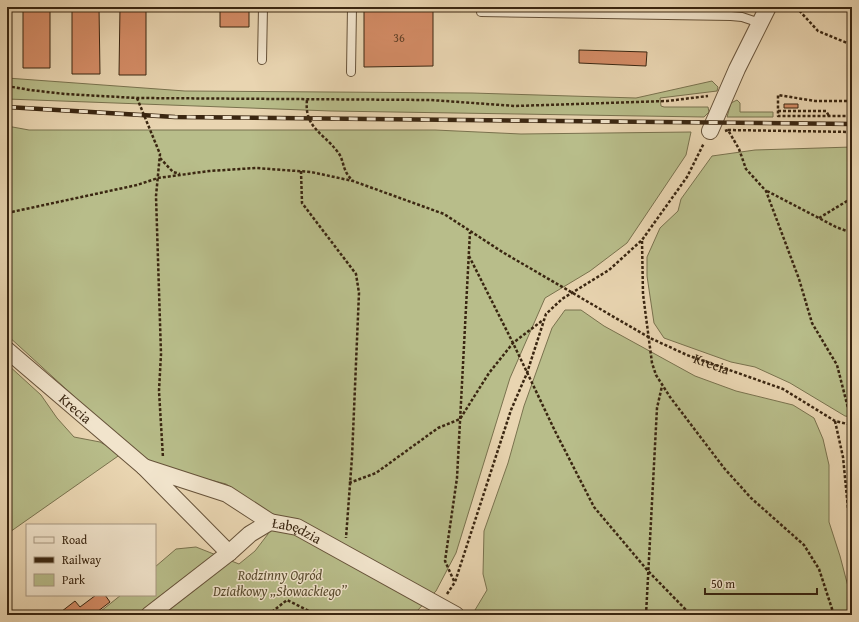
<svg xmlns="http://www.w3.org/2000/svg" width="859" height="622" viewBox="0 0 859 622" font-family="'Gentium Book Plus',serif">
	<style>
		.green { fill: #b8bd8a; stroke: #79724e }
		.building { fill: #d48c66; stroke: #3a2611 }
		.lines { fill: none; stroke-linecap: round; stroke-linejoin: round }
		.lane-casing { stroke: #665239; stroke-width: 10 }
		.street-casing { stroke: #665239; stroke-width: 18 }
		.path { stroke: #3a2611; stroke-width: 2.5; stroke-dasharray: 3 2; stroke-linecap: butt }
		.lane { stroke: #f1e4cc; stroke-width: 8 }
		.street { stroke: #f1e4cc; stroke-width: 16 }
		.rail-casing { stroke: #3a2611; stroke-width: 4.5 }
		.rail { stroke: #f1e4cc; stroke-width: 3; stroke-dasharray: 9; stroke-linecap: butt }
		.labels { text-anchor: middle; dominant-baseline: central; stroke-width: 3; stroke-linejoin: round; paint-order: stroke }
		.number-label { font-size: 12px; fill: #604026 }
		.street-label { font-size: 14px; fill: #3a2611; stroke: #f1e4cc }
		.park-label { font-size: 14px; font-style: italic; fill: #5a4c2f; stroke: #f1e4cc }
	</style>
	<rect width="100%" height="100%" fill="#e9d5b1"/>
	<filter id="stains"><feTurbulence type="fractalNoise" baseFrequency=".005" numOctaves="4"/><feColorMatrix values="0 0 0 0 .2 0 0 0 0 .09 0 0 0 0 .02 0 0 0 .5 -.17"/></filter>
	<radialGradient id="worn" r=".72"><stop offset=".6" stop-color="#630" stop-opacity="0"/><stop offset="1" stop-color="#630" stop-opacity=".3"/></radialGradient>
	<!-- green -->
	<path class="green" d="M7,78L185,91L472,93L636,98L712,81L718,87L717,91L660,98L661,106L664,107H708L709,112L704,117L331,111L7,99Z
		M737,100L740,103V112H773V117H727L731,103Z
		M7,126L29,130H435L521,134L691,132L686,155L627,243L590,271L545,298L510,378L456,553L436,591L416,612L421,615H96L121,595H155V567L176,549L196,547L239,564L255,551L268,534L265,511L226,484L148,464L7,335Z
		M852,147V417L845,416L790,383L755,367L731,362L664,338L654,323L647,276V257L660,228L678,211L681,199L712,156L755,150Z
		M565,310H581L604,326L695,376L736,391L793,405L814,418L823,439L829,465V522L840,556L850,594L848,615H472L487,590L483,574L484,531L508,463L524,406L552,328Z
		M7,364L41,395L57,418L74,437L100,442L121,454L7,534Z"/>
	<!-- building -->
	<path class="building" d="M23,7H50V68H23Z
		M72,7H99L100,74H72Z
		M120,7H146V75H119Z
		M220,7H249V27H220Z
		M364,7H433V66L364,67Z
		M579,50L647,52L646,66L579,63Z
		M784,104H798V108H784Z
		M96,595H105L110,602L93,615H57L75,601L80,607Z"/>
	<g class="lines">
		<!-- lane casing -->
		<g class="lane-casing">
			<path id="lane" d="M481,7V12L731,16L742,17L760,23
				M262,60L263,7
				M351,72L352,7"/>
		</g>
		<!-- street casing -->
		<g class="street-casing">
			<g id="street">
				<path d="M710,131L737,69L768,7"/>
				<path id="s2" d="M7,350L144,467"/>
				<path d="M229,553L144,467L227,494L270,522"/>
				<path id="s3" d="M149,615L229,553L250,534L270,522L297,527L456,615"/>
			</g>
		</g>
		<!-- path -->
		<g class="path">
			<path d="M796,7L818,31L852,45"/>
			<path d="M7,86L30,90L65,94L137,98L431,100L515,106L667,101L708,96"/>
			<path d="M137,98L160,154L156,196L161,354L159,391L163,458"/>
			<path d="M307,100C304,127 323,133 337,151C345,160 341,170 353,181"/>
			<path d="M852,101H815L778,95V116H852"/>
			<path d="M778,111H826L829,116"/>
			<path d="M728,130L852,132"/>
			<path d="M725,131L728,130L739,149L746,169L766,191L799,279L812,323L837,365L848,408L851,425"/>
			<path d="M160,158L173,172L180,174"/>
			<path d="M301,171L302,203L356,274L359,293L352,457L346,538"/>
			<path d="M767,191L836,227L852,233"/>
			<path id="s1" d="M7,213L137,185L158,178L209,171L256,168L311,172L353,181L444,214L504,253L650,338L687,355L783,389L835,421L852,425"/>
			<path d="M819,218L852,198"/>
			<path d="M642,241L643,294L652,363L656,375L670,397L724,468L751,498L804,545L819,569L834,615"/>
			<path d="M469,256L513,343L555,431L594,507L648,571L691,615"/>
			<path d="M835,421L843,457L852,549"/>
			<path d="M349,483L376,473L438,428L460,419L489,373L513,343L543,320"/>
			<path d="M454,581L445,561L457,478L470,232"/>
			<path d="M447,594L455,582L511,410L527,373L546,314L562,299L609,270L642,240L687,177L704,143"/>
			<path d="M268,615L287,600L317,615"/>
			<path d="M646,615L657,408L662,386"/>
		</g>
		<!-- lane -->
		<use href="#lane" class="lane"/>
		<!-- street -->
		<use href="#street" class="street"/>
		<!-- rail casing -->
		<g class="rail-casing">
			<path id="rail" d="M7,107L175,117L852,124"/>
		</g>
		<!-- rail -->
		<use href="#rail" class="rail"/>
	</g>
	<g class="labels">
		<!-- number labels -->
		<g class="number-label">
			<text x="399" y="37">36</text>
		</g>
		<!-- street labels -->
		<g class="street-label">
			<text stroke="none"><textPath href="#s1" startOffset="756">Krecia</textPath></text>
			<text stroke="none"><textPath href="#s2" startOffset="90">Krecia</textPath></text>
			<text stroke="none"><textPath href="#s3" startOffset="181">Łabędzia</textPath></text>
		</g>
		<!-- park labels -->
		<g class="park-label">
			<text x="280" y="575">Rodzinny Ogród<tspan x="280" dy="16">Działkowy „Słowackiego”</tspan></text>
		</g>
	</g>
	<!-- margin -->
	<rect width="859" height="622" fill="none" stroke="#e9d5b1" stroke-width="24"/>
	<rect x="8" y="8" width="843" height="606" fill="none" stroke="#3a2611" stroke-width="2"/>
	<rect x="12" y="12" width="835" height="598" fill="none" stroke="#3a2611"/>
	<!-- legend -->
	<rect x="26" y="524" width="130" height="72" fill="#f1e4cc" stroke="#a89881"/>
	<rect x="34" y="537" width="20" height="6" fill="#f1e4cc" stroke="#a89881"/>
	<text x="62" y="544" font-size="12" fill="#3a2611">Road</text>
	<rect x="34" y="557" width="20" height="6" fill="#3a2611" stroke="#a89881"/>
	<text x="62" y="564" font-size="12" fill="#3a2611">Railway</text>
	<rect x="34" y="574" width="20" height="12" fill="#b8bd8a" stroke="#a89881"/>
	<text x="62" y="584" font-size="12" fill="#3a2611">Park</text>
	<!-- scale -->
	<path d="M705 588v6h112v-6" fill="none" stroke="#3a2611" stroke-width="2"/>
	<text x="711" y="588" font-size="12" fill="#3a2611" stroke="#f1e4cc" stroke-width="3" paint-order="stroke">50 m</text>
	<rect width="100%" height="100%" filter="url(#stains)"/>
	<rect width="100%" height="100%" fill="url(#worn)"/>
</svg>
